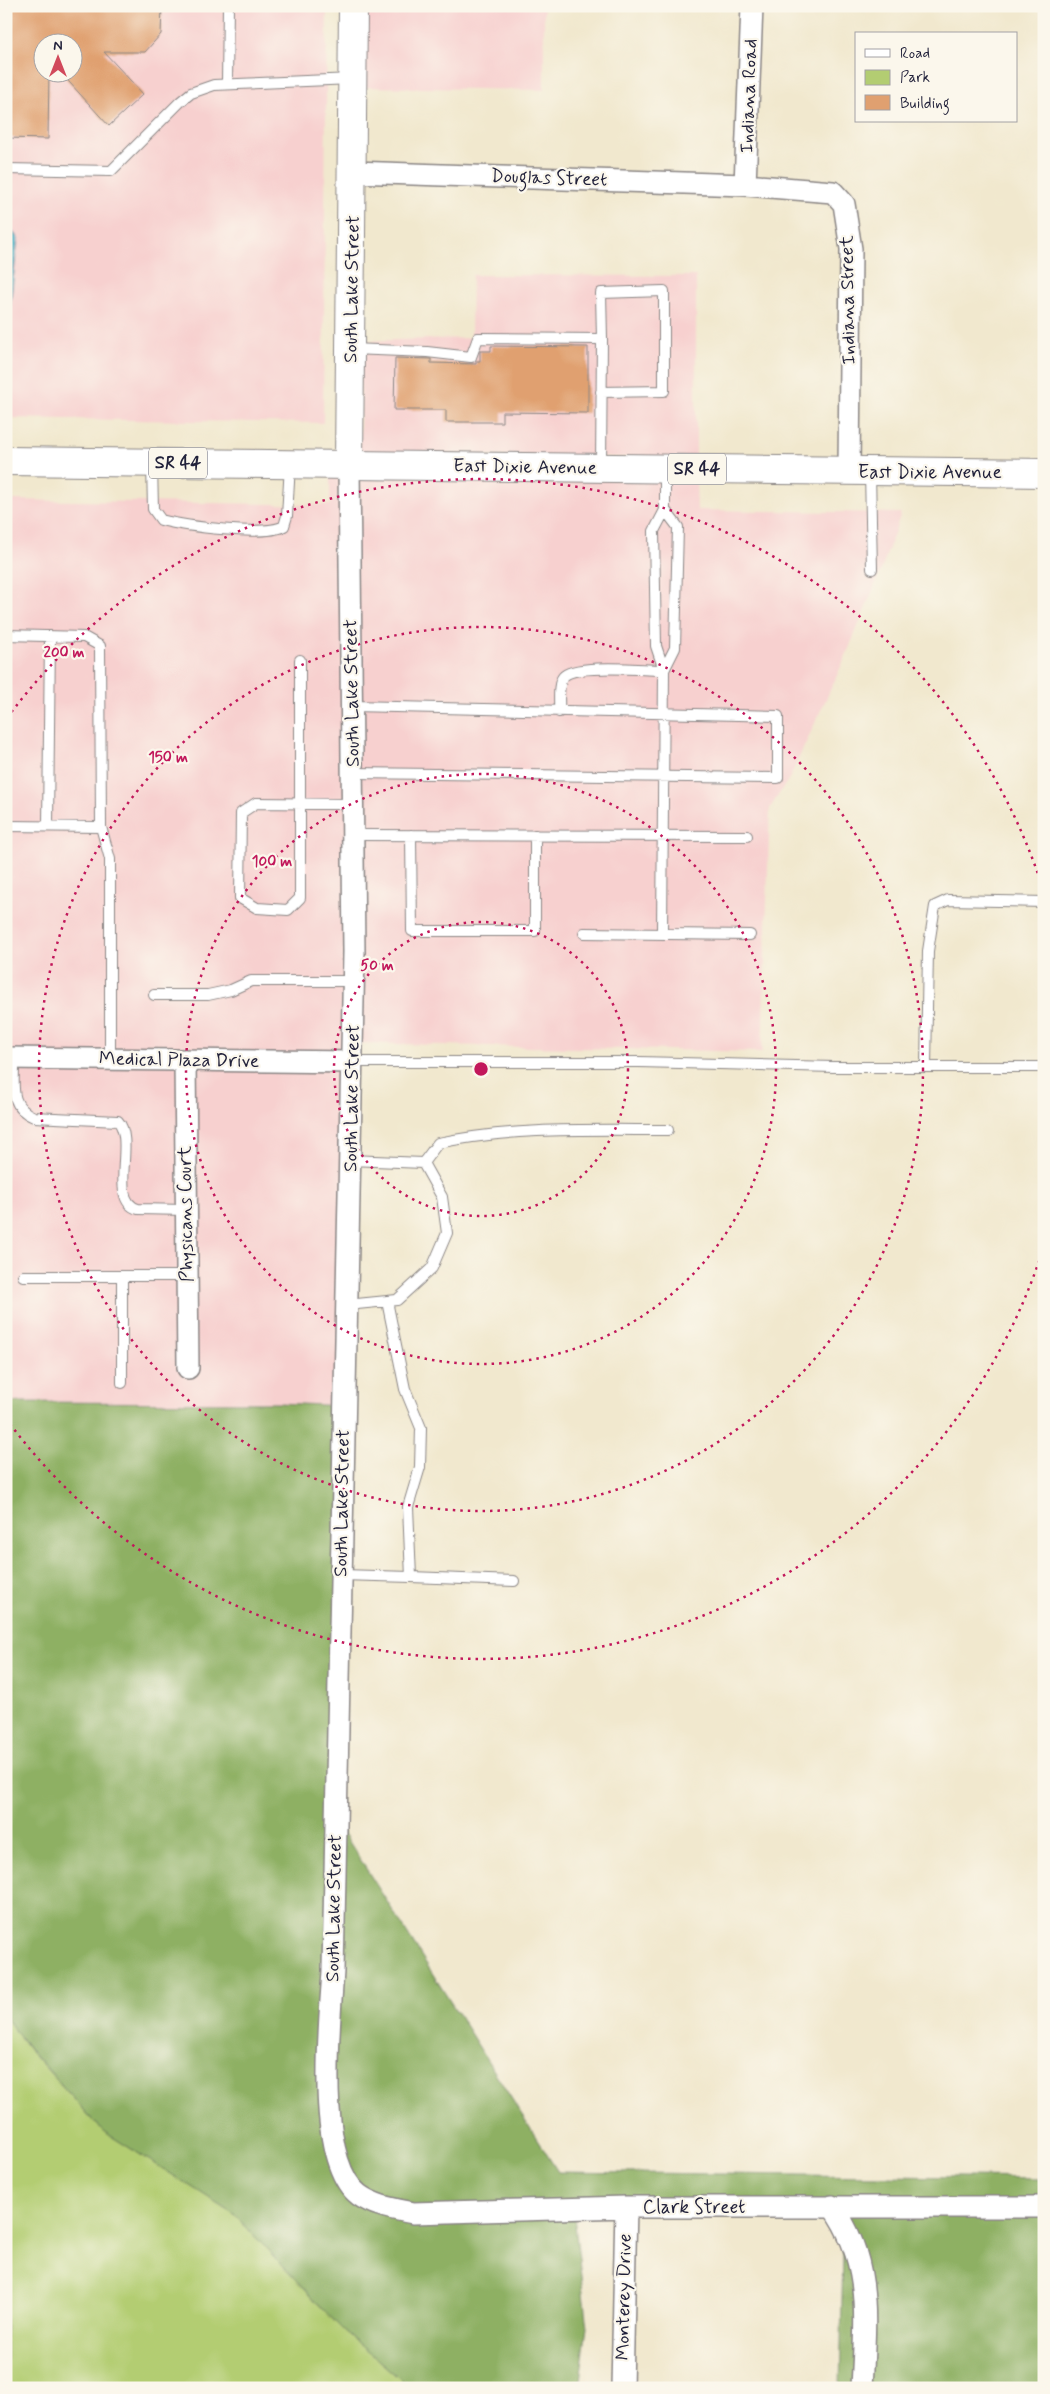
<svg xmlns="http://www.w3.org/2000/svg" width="1050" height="2394" viewBox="0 0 1050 2394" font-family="Mynerve,sans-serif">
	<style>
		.built { fill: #f7d0cf; fill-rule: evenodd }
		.green { fill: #b3cd72; stroke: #6a7856 }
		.forest { fill: #8eb064; stroke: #586950 }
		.water { fill: #45aec4; stroke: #346880 }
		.building { fill: #e0a070 }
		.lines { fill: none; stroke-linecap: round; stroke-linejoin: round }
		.lane-casing { stroke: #8a8584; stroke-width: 12 }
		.street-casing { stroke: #8a8584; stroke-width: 24 }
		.secondary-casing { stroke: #8a8584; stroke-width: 30 }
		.primary-casing { stroke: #8a8584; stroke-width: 30 }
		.lane { stroke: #fff; stroke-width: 10 }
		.street { stroke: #fff; stroke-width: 21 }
		.secondary { stroke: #fff; stroke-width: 28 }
		.primary { stroke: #fff; stroke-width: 28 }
		.ring { fill: none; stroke: #c2185b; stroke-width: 2.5; stroke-dasharray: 2.5 5 }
		.labels { text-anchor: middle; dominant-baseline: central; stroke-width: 4.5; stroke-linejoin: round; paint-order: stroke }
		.shield { fill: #fbf7ec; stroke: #636270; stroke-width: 1 }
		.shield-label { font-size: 18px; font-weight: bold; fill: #22223b }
		.street-label { font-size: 19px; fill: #22223b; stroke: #fbf7ec }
		.centre { fill: #c2185b; stroke: #fbf7ec; stroke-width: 2.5 }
		.ring-label { font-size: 15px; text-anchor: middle; font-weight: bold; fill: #c2185b; stroke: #fbf7ec; stroke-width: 4.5; stroke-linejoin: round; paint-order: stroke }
	</style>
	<rect width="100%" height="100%" fill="#fbf7ec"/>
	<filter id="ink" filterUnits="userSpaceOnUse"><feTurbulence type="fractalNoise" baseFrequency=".02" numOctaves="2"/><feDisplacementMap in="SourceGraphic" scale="10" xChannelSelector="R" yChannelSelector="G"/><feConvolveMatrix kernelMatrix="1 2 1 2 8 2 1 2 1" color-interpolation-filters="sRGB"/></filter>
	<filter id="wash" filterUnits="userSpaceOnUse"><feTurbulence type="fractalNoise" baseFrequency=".0096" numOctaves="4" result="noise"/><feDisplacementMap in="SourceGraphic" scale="20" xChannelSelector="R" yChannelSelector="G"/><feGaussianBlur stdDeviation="1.12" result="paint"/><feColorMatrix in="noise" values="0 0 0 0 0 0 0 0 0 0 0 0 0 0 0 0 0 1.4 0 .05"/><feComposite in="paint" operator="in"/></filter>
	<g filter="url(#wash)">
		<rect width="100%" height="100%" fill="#f1e8ce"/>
		<!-- built -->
		<path class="built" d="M6,6H327L323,423L6,418ZM42,42H72V72H42Z
			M364,6H544V90L363,87Z
			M472,275L696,276V458L360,454L361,341L471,338Z
			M330,476L696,481L697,510L901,513L882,568L845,658L790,777L770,808L762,1052L351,1043L345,1406L278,1403L6,1402V500L330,505Z"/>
		<!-- green -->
		<path class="green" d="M6,2018L32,2053L103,2131L233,2213L342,2329L411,2388H6Z"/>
		<!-- forest -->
		<path class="forest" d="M6,1402L278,1403L345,1406L336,1821L558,2172L1044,2178V2388H840L844,2209L573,2208L587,2327L579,2388H411L342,2329L233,2213L103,2131L32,2052L6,2018Z"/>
		<!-- water -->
		<path class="water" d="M6,221L18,239L10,306L6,312Z"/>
		<g id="blocks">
			<!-- building -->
			<path class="building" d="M6,6H162L161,34L145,52H104L143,94L109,126L60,72H72V42H42V72H49L48,139L6,138Z
				M491,346L588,347V413L502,412V422H446V410H394L395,358L431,359V363L476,364V361H480V351H491Z"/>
		</g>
	</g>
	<g filter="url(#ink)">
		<use href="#blocks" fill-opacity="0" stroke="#8a8584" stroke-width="1"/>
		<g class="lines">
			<!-- lane casing -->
			<g class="lane-casing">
				<path id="lane" d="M227,83L228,6
					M6,169L111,171L180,102L191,93L214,85L352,79
					M351,349L427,352L471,357L478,338L602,339L601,467
					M601,392L664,391V291L601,293L602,339
					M152,464L153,509L161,520C184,526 265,537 284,526L287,516L290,465
					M870,472L872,569
					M665,510L678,527L675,648L664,670L656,646L654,531L665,510V470
					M6,635L84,637L100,646L101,827L110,859V1059
					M300,660V898L288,910L257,908L240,898L241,813L256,803L353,804
					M352,706L778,716V778L353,773
					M559,712C560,702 557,685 563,677C573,663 646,670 664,670L662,934
					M6,826L101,827
					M48,826L50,636
					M353,835L747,836
					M411,835L412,931H535V835
					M584,933L750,935
					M154,995H208L231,990L251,981H354
					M14,1058C15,1083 7,1106 34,1117L118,1121C136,1141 108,1201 138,1209L186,1210
					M353,1062H639L834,1067H1044
					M926,1067L928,951L935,906L948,900L1044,902
					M423,1163L438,1143C514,1127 591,1130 668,1130
					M23,1276H187
					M387,1301L405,1389L421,1428L420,1467L408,1507L411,1577L514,1581
					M347,1305L397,1300L432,1268L447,1233L442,1197L423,1163L350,1160
					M122,1383V1276
					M341,1575L411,1577"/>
			</g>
			<!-- street casing -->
			<g class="street-casing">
				<path id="street" d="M353,172L745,185L833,192L844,204L851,249L849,471
					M745,185L752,6
					M349,465L354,952L333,1971C330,2023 314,2160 359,2195C374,2206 394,2209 413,2213L626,2207H1044
					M6,1058L353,1062
					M185,1060L188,1368
					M832,2206C873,2262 865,2322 862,2388
					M622,2388L626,2207"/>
			</g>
			<!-- secondary casing -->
			<g class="secondary-casing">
				<path id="secondary" d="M349,465L353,6"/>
			</g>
			<!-- primary casing -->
			<g class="primary-casing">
				<path id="primary" d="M6,461L1044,473"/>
			</g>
			<!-- lane -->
			<use href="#lane" class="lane"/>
			<!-- street -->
			<use href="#street" class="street"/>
			<!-- secondary -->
			<use href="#secondary" class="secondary"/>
			<!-- primary -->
			<use href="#primary" class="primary"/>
		</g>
	</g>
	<!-- distance rings -->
	<g class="ring">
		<circle cx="481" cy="1069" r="147"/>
		<circle cx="481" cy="1069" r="295"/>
		<circle cx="481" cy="1069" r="442"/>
		<path d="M1044 1246A590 590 0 0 1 7 1420M7 718A590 590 0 0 1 1044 892"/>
	</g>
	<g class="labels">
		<!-- shield labels -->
		<g class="shield">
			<rect x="149" y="447.5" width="58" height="31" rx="4"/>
			<rect x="668" y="453.5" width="58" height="31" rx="4"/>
		</g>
		<g class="shield-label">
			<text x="178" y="463">SR 44</text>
			<text x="697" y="469">SR 44</text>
		</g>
		<!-- street labels -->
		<g class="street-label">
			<text transform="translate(749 96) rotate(-88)">Indiana Road</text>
			<text transform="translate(549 178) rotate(2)">Douglas Street</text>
			<text transform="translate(352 289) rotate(-89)">South Lake Street</text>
			<text transform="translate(848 300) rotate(-91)">Indiana Street</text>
			<text transform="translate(525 467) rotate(1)">East Dixie Avenue</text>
			<text x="930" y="472">East Dixie Avenue</text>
			<text transform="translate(352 693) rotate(-91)">South Lake Street</text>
			<text transform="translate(179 1060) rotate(1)">Medical Plaza Drive</text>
			<text transform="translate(352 1098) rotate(-89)">South Lake Street</text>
			<text transform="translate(186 1214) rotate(-91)">Physicans Court</text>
			<text transform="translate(342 1503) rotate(-89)">South Lake Street</text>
			<text transform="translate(334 1908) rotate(-89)">South Lake Street</text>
			<text x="694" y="2207">Clark Street</text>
			<text transform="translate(624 2297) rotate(-89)">Monterey Drive</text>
		</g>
	</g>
	<circle cx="481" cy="1069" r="8" class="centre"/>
	<g class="ring-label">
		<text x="64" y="657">200 m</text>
		<text x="168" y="762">150 m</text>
		<text x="272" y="866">100 m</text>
		<text x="377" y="970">50 m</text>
	</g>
	<!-- margin -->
	<rect width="1050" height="2394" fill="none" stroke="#fbf7ec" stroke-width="25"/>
	<!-- legend -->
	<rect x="855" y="32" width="162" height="90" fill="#fbf7ec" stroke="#a4a2a5"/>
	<rect x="865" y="49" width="25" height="8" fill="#ffffff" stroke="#a4a2a5"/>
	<text x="900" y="58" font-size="15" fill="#22223b">Road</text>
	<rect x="865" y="70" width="25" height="15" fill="#b3cd72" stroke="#a4a2a5"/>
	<text x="900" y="82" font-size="15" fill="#22223b">Park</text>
	<rect x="865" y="95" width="25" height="15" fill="#e0a070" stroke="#a4a2a5"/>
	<text x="900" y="108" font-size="15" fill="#22223b">Building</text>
	<!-- north arrow -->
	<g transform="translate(58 58)"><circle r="24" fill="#fbf7ec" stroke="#a4a2a5"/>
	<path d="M0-4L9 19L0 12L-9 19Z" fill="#d1495b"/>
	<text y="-8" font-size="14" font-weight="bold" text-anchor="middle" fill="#22223b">N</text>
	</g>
</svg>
